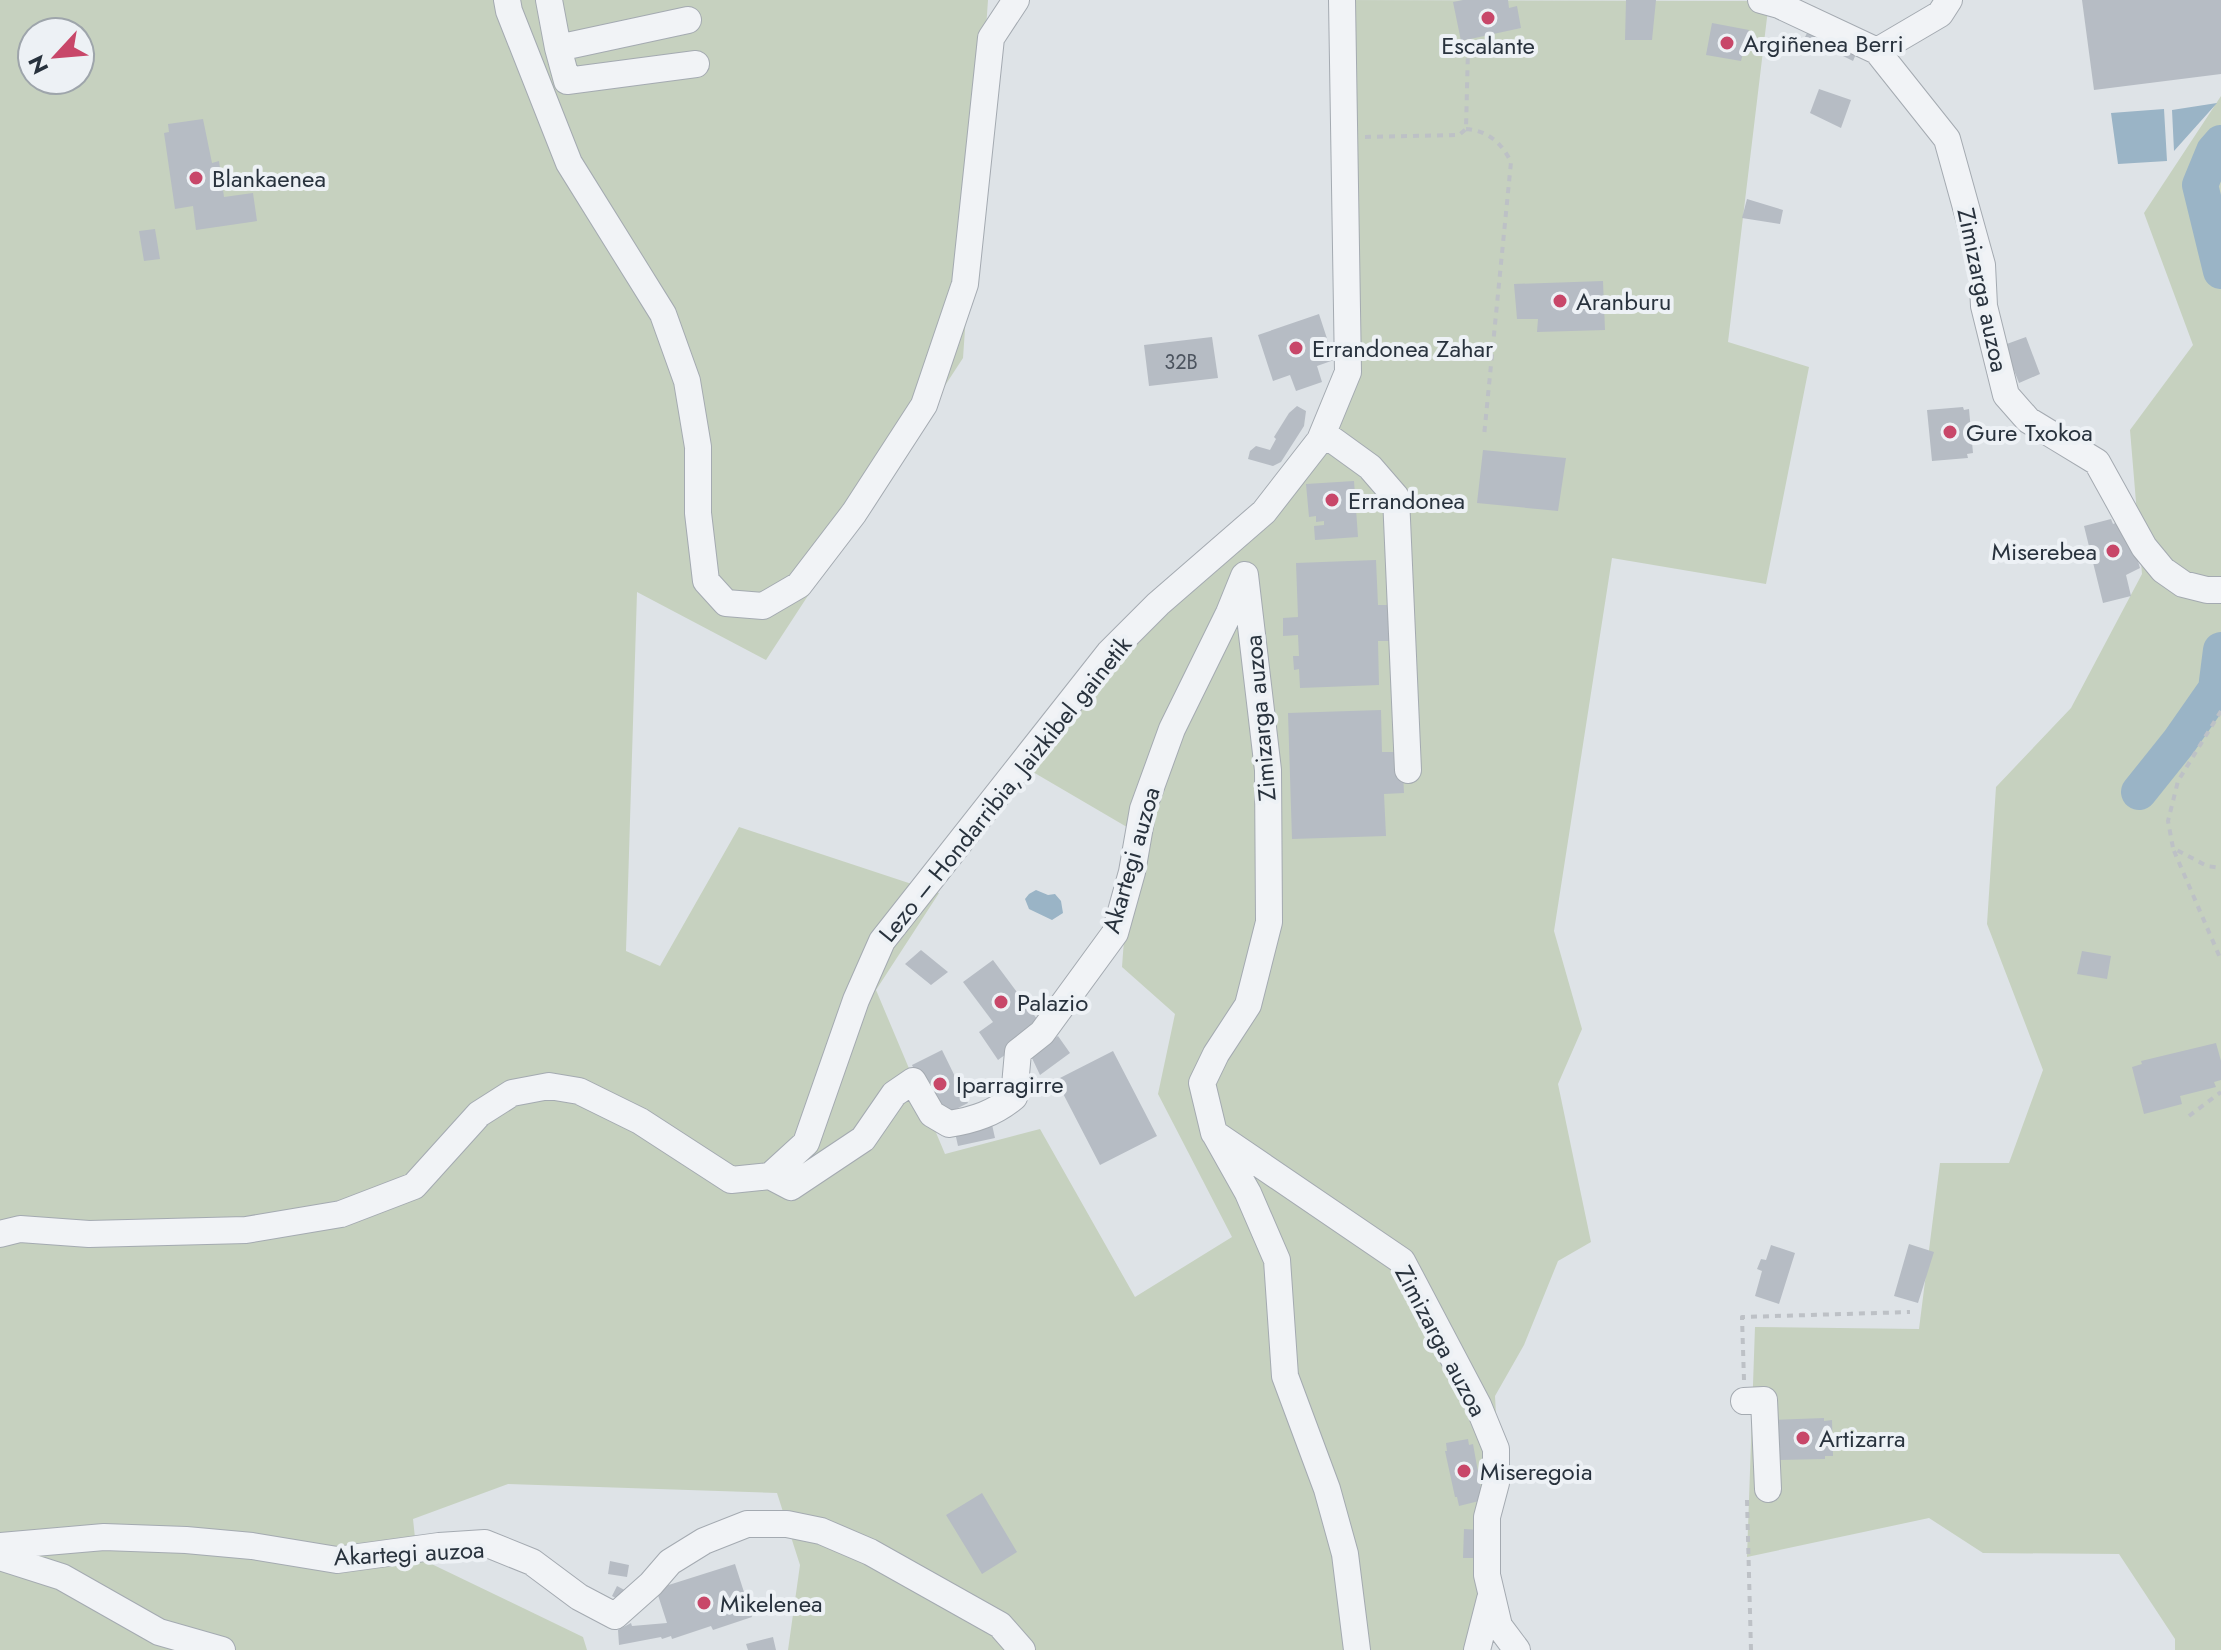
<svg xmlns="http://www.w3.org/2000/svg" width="2221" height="1650" viewBox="0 0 2221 1650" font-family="Jost,sans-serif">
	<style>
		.green { fill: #c6d1bf; fill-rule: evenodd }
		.water { fill: #9ab4c6 }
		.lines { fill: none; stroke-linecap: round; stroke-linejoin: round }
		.river { stroke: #9ab4c6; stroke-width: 36 }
		.building { fill: #b6bcc4 }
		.minor-casing { stroke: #a4aab1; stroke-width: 28 }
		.path { stroke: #bdc1c6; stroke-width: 4; stroke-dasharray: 6 6; stroke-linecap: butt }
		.minor { stroke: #f1f3f6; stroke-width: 26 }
		.poi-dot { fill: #c84769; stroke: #edf1f5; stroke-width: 3 }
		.labels { text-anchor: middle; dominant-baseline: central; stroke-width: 8; stroke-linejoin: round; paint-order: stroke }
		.number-label { font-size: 20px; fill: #4c545f }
		.poi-label { font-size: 24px; fill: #28323d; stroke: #edf1f5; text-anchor: start }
		.street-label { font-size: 24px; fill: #28323d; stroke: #edf1f5 }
	</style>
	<rect width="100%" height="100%" fill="#dee3e7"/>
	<!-- green -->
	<path class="green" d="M0,0H988L963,358L766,660L637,592L626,951L660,966L739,827L939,893L876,990L945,1154L1040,1129L1135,1297L1232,1237L1158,1094L1175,1014L1122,967L1132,830L1021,765L1340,413L1333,0L1769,1L1728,342L1809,367L1766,584L1612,558L1554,931L1582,1029L1558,1084L1591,1242L1558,1261L1524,1345L1495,1396L1501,1510L1475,1650H788L800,1565L777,1493L508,1484L413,1519L417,1557L583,1637L587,1650H0ZM32,32H80V80H32Z
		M2221,96V1650H2175V1639L2119,1554L1983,1553L1929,1518L1747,1557L1755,1327L1919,1329L1940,1163H2009L2043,1070L1987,924L1996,787L2071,708L2142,574L2130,430L2193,345L2144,213Z"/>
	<!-- water -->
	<path class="water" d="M2217,103L2174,151L2172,110Z
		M2164,109L2167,161L2118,164L2111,113Z
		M1036,890L1048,895L1055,894L1061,901L1063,913L1052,920L1029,909L1025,899L1029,894Z"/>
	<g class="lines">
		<!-- river -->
		<path class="river" d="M2221,143L2214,151L2200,185L2221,271
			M2139,792L2179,742L2216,689L2221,650"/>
	</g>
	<!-- building -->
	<path class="building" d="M1463,0H1508L1509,8L1517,6L1521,28L1461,41L1453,2Z
		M1626,0H1656L1652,40H1625Z
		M2082,0H2221V74L2094,90Z
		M1712,23L1749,30L1741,61L1706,55Z
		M1810,27L1857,52L1853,61L1805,37Z
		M1819,89L1851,100L1841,128L1810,113Z
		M203,119L212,163L219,161L224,197L253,193L257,221L196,230L193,206L175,209L164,133L169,132L168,124Z
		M1747,199L1783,210L1780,224L1742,218Z
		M155,229L160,259L144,261L139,231Z
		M1603,281L1605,330L1537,332L1538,319H1517L1514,284Z
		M1319,314L1334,360L1317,366L1322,382L1296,391L1290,375L1273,381L1258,335Z
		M1212,337L1218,378L1149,386L1144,345Z
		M2026,337L2040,374L2019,383L2004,345Z
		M1297,406L1306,411L1304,426L1281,462L1273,466L1248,459L1250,451L1256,446L1270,450L1276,439L1274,437L1289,413Z
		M1963,407L1964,410L1969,409L1973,453L1967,454L1968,458L1932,461L1927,410Z
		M1483,450L1566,458L1558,511L1477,503Z
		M1354,481L1358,537L1315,540L1314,526L1324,525V521L1316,522V516L1309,517L1306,484Z
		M2111,519L2113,524L2118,522L2130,534L2140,568L2126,575L2131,596L2103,603L2084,526Z
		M1376,560L1378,605H1392L1394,641H1378L1379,685L1300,688L1299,669L1294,670L1293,656H1299L1298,635L1283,636V618L1298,617L1296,563Z
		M1381,710L1382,752H1402L1404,793L1384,794L1386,836L1292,839L1288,713Z
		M921,950L948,972L931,985L905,964Z
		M2082,951L2111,956L2107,979L2077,974Z
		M993,960L1043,1027L998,1060L979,1032L993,1022L963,982Z
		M1058,1036L1070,1053L1040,1075L1031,1056Z
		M2216,1043L2221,1061V1080L2214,1082L2216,1087L2180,1096L2182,1104L2144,1114L2132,1067L2142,1064L2141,1061Z
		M942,1050L968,1103L938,1118L912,1065Z
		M1113,1051L1157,1136L1100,1165L1056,1080Z
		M991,1120L995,1138L958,1146L954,1128Z
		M1909,1244L1934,1252L1918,1303L1894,1296Z
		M1771,1245L1795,1253L1779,1304L1755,1296L1762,1271L1757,1269L1761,1259L1766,1260Z
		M1824,1418V1421L1832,1420L1833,1456H1825V1459L1773,1460L1772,1420Z
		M1468,1439L1469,1445L1473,1444L1483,1500L1459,1506L1457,1497H1455L1445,1451H1447L1446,1443Z
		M982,1493L1017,1552L982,1574L946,1515Z
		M1464,1529L1480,1530L1479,1558H1463Z
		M610,1561L629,1565L627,1577L608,1574Z
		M735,1564L752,1617L713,1630L711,1626L672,1639L671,1636L662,1639L661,1637L619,1645L618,1630L631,1623L632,1626L667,1623L656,1589Z
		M617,1586L632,1594L627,1604L612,1596Z
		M773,1637L776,1650H748L746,1644Z"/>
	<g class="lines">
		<!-- minor casing -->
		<g class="minor-casing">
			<path id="minor" d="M507,0L509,11L569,163L663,314L687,381L698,447V513L706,581L726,603L763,606L799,585L854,513L924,405L965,284L991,38L1016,0
				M549,0L558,48L688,20
				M1761,0L1779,5L1877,51L1940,14L1949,0
				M558,48L567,81L696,64
				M1877,51L1947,139L1982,265L1984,306L2006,395L2028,420L2097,462L2144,547L2163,570L2183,584L2207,590H2221
				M1323,433L1370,467L1396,497L1408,770
				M1245,575L1268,770L1269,922L1248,1005L1216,1054L1202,1083L1214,1133L1402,1261L1478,1405L1496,1449V1483L1487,1517V1575L1499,1626L1517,1650
				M1216,1136L1248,1193L1277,1260L1285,1376L1327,1489L1345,1554L1357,1650
				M770,1176L791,1187L863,1139L894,1094L913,1081L932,1114L949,1124C974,1120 995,1113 1014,1097L1018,1052L1042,1033L1115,933L1132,872L1143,809L1172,729L1229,613L1244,576
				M0,1234L20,1229L89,1234L246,1230L341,1214L414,1186L479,1114L512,1093L549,1086L579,1091L640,1121L731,1180L770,1176L806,1143L856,1000L882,941L1109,653L1158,604L1264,512L1320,440L1348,372L1342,0
				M1744,1401L1764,1400L1768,1489
				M0,1546L104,1537L186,1540L252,1546L337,1560L439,1546L485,1543L532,1562L579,1597L615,1616L651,1584L670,1562L704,1541L747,1524H787L821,1531L870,1552L1000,1625L1022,1650
				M0,1557L62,1577L159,1632L222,1650
				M1477,1650L1490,1599"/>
		</g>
		<!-- path -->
		<path class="path" d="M1466,129C1488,131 1501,142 1511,162L1484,436
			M1365,137L1459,135L1466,129L1468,48
			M2221,711L2178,781L2168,821L2173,848L2207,866L2221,868
			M2174,851L2221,960
			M2189,1116L2221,1092
			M1744,1380L1742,1317L1910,1312
			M1747,1500L1751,1650"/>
		<!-- minor -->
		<use href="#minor" class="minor"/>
	</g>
	<!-- markers -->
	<g class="poi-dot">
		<circle cx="1488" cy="18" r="8"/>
		<circle cx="1727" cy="43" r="8"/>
		<circle cx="196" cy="178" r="8"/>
		<circle cx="1560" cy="301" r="8"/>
		<circle cx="1296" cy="348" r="8"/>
		<circle cx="1950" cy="432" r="8"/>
		<circle cx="1332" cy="500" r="8"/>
		<circle cx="2113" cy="551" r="8"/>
		<circle cx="1001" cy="1002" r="8"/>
		<circle cx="940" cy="1084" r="8"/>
		<circle cx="1803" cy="1438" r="8"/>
		<circle cx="1464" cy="1471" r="8"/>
		<circle cx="704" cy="1603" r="8"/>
	</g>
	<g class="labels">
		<!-- number labels -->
		<g class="number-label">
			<text x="1181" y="362">32B</text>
		</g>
		<!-- poi labels -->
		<g class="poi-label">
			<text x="1743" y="43">Argiñenea Berri</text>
			<text x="1488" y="45" text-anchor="middle">Escalante</text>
			<text x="212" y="178">Blankaenea</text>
			<text x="1576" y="301">Aranburu</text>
			<text x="1312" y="348">Errandonea Zahar</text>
			<text x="1966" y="432">Gure Txokoa</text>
			<text x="1348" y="500">Errandonea</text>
			<text x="2097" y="551" text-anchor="end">Miserebea</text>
			<text x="1017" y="1002">Palazio</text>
			<text x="956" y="1084">Iparragirre</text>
			<text x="1819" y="1438">Artizarra</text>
			<text x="1480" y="1471">Miseregoia</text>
			<text x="720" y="1603">Mikelenea</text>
		</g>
		<!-- street labels -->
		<g class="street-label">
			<text transform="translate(1983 290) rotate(78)">Zimizarga auzoa</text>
			<text transform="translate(1260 718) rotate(-95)">Zimizarga auzoa</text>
			<text transform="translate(1005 789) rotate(-51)">Lezo – Hondarribia, Jaizkibel gainetik</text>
			<text transform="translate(1131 860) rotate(-74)">Akartegi auzoa</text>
			<text transform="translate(1441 1341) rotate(62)">Zimizarga auzoa</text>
			<text transform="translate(409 1553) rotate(-3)">Akartegi auzoa</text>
		</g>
	</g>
	<!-- north arrow -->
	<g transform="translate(56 56) rotate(244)"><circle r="38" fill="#edf1f5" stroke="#9ea5ab" stroke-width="2"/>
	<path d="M0-6L14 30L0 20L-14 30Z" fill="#c84769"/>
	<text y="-12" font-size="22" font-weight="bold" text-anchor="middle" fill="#28323d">N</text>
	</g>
</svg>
